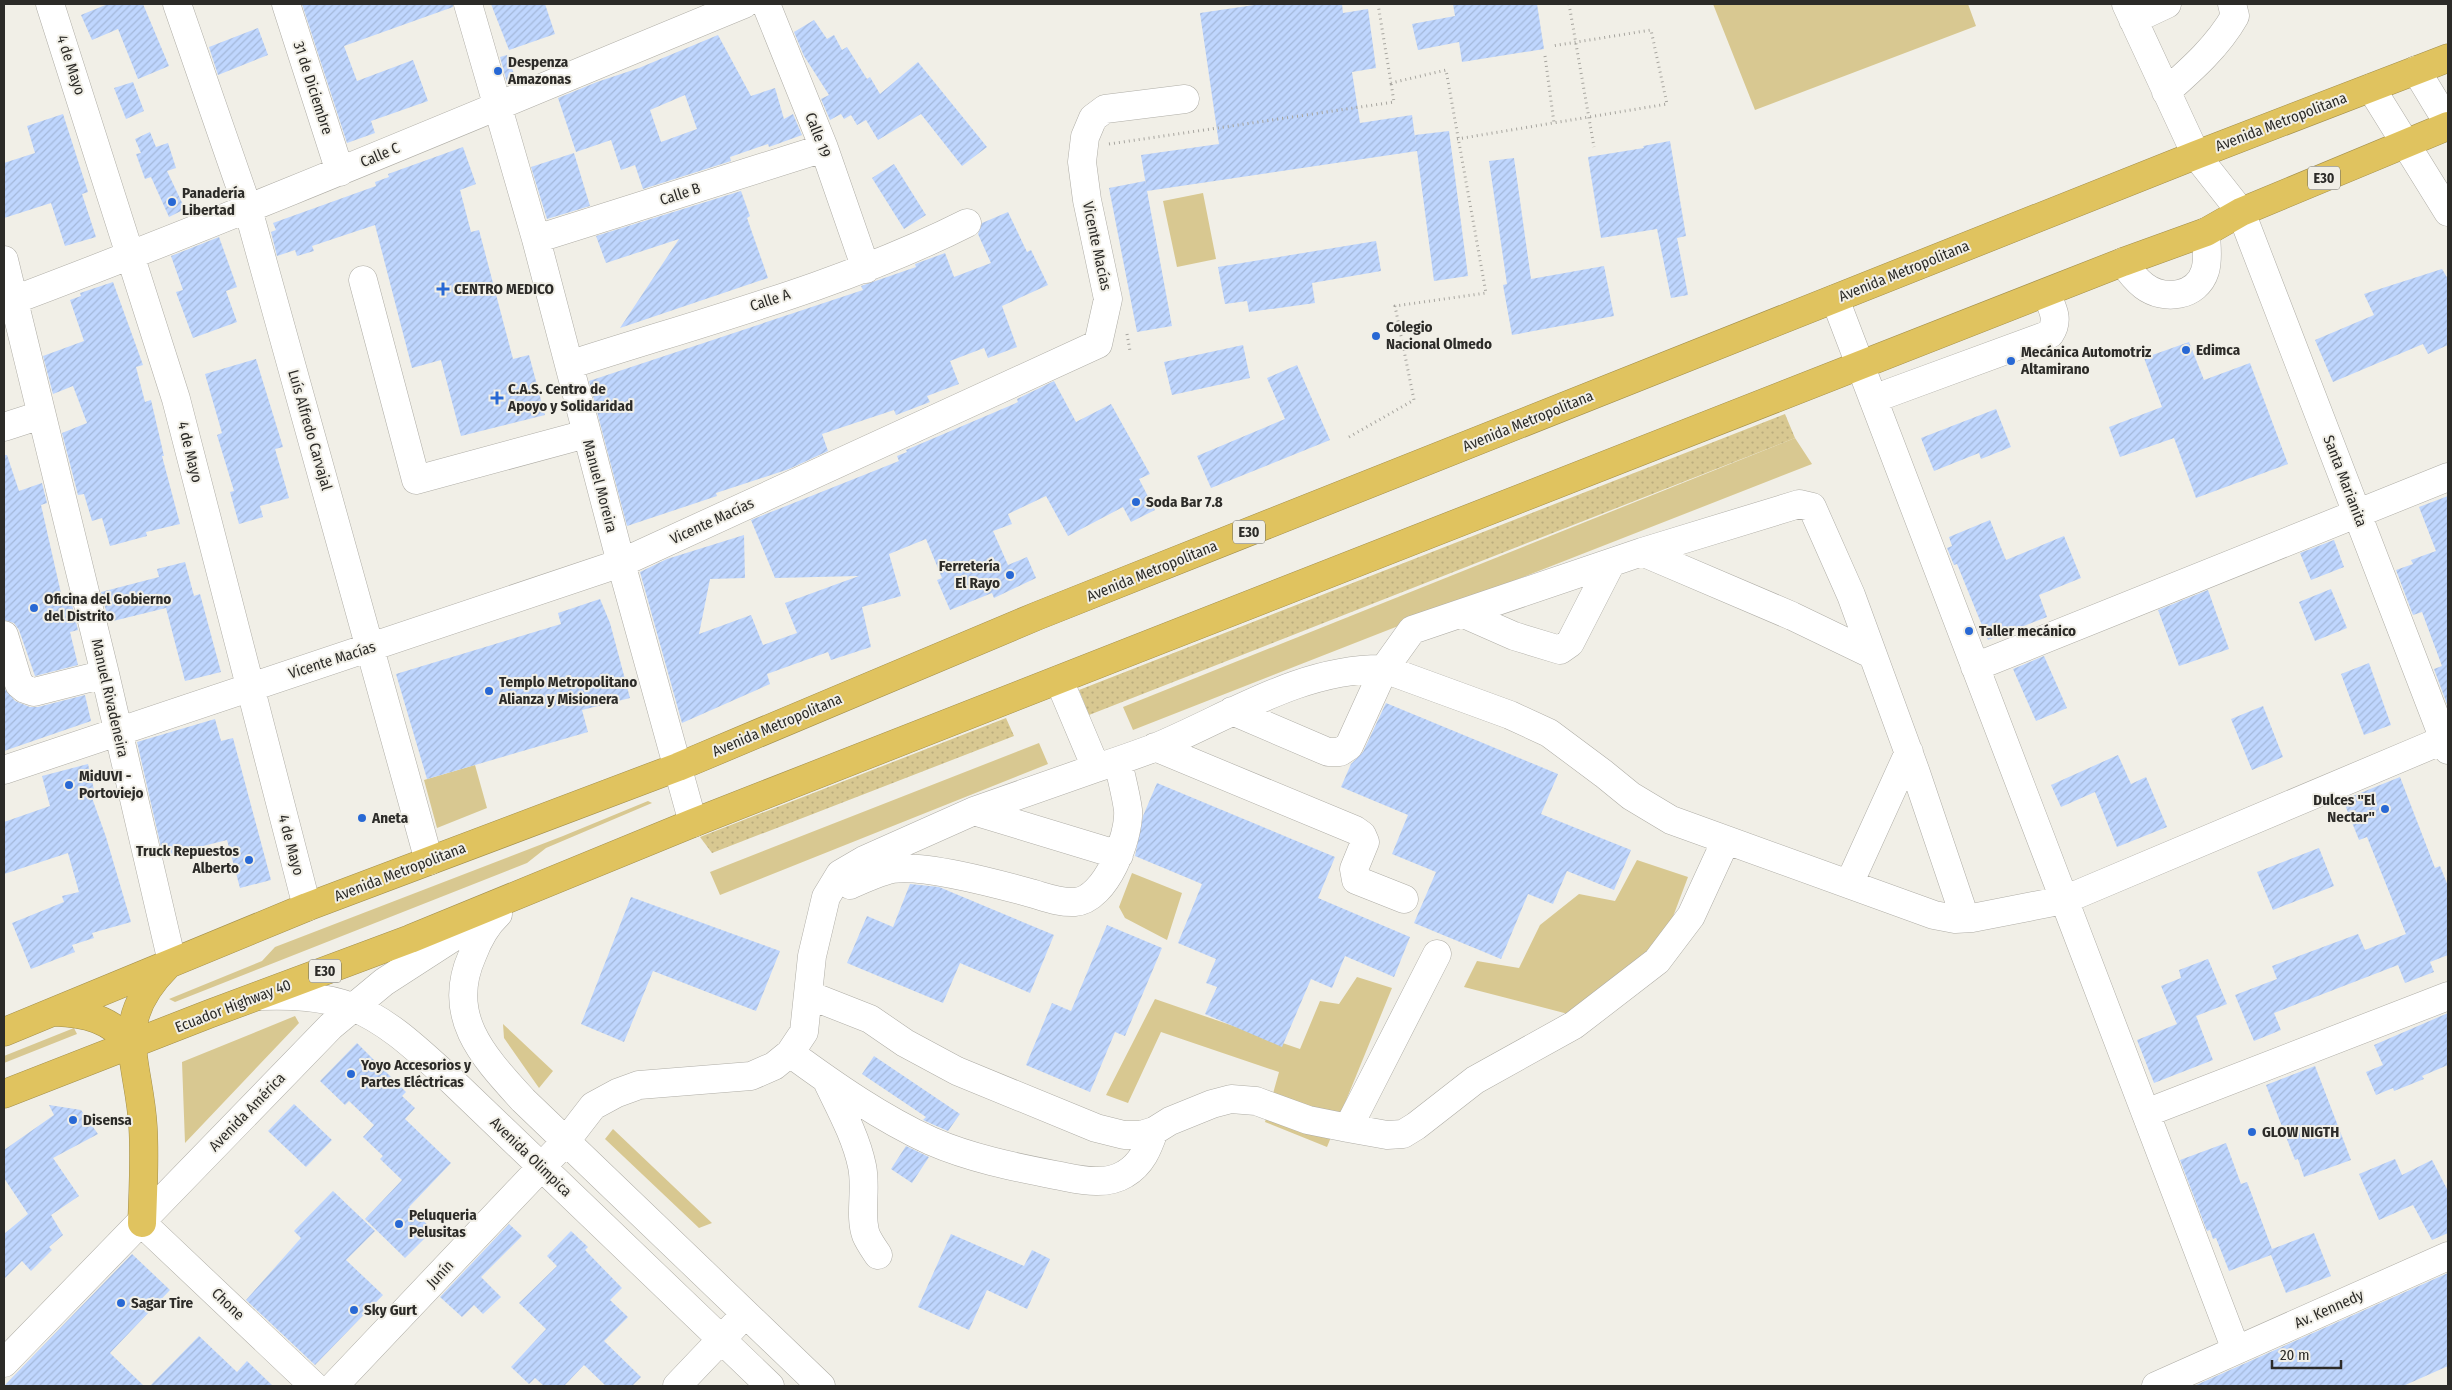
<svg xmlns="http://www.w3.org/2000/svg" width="2452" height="1390" viewBox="0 0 2452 1390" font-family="'Fira Sans Condensed',sans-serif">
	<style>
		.green { fill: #d8c891 }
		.park { fill: url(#park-dots) }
		.building { fill: url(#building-hatch); fill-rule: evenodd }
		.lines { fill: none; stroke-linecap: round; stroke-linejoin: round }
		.minor-casing { stroke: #afada6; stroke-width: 29 }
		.highway-casing { stroke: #a18e4c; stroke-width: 29 }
		.path { stroke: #a7a59f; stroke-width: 3; stroke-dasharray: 1 4; stroke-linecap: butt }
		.minor { stroke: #fff; stroke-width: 28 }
		.highway { stroke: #e0c35f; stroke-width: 28 }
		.poi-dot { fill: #2868d4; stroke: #f1efe7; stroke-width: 2 }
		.labels { text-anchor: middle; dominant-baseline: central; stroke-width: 4; stroke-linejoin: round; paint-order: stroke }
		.shield { fill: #f1efe7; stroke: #676661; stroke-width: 1 }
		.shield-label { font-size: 14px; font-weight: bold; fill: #2c2b28 }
		.poi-label { font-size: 15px; font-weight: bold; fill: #2c2b28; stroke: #f1efe7; text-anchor: start }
		.street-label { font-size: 15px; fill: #2c2b28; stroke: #f1efe7 }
	</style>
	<defs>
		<pattern id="park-dots" width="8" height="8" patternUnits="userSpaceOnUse" patternTransform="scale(1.25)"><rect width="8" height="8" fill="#d8c891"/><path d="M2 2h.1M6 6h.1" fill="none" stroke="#baac7d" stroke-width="1.8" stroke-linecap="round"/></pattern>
		<pattern id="building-hatch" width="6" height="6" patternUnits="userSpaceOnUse" patternTransform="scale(1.25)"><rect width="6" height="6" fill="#bfd6fe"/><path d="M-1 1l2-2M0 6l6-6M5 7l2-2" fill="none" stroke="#a4b8da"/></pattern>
	</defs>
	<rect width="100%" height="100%" fill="#f1efe7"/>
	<!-- green -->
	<path class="green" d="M1713,4H1968L1976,26L1755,110Z
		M1203,193L1216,259L1177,267L1163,201Z
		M1795,438L1812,464L1133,730L1123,707Z
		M1039,743L1048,764L720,895L710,872Z
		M475,765L487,808L437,828L424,780Z
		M648,801L652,803L546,848L527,863L175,1002L169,999L262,961L275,947L563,836Z
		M1637,860L1688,877L1660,951L1572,1015L1464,987L1477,961L1519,968L1540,925L1579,894L1615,901Z
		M1132,873L1182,893L1167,940L1125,918L1119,907Z
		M1357,977L1392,988L1327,1147L1265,1122L1279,1072L1161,1032L1128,1103L1106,1095L1155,999L1300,1049L1320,1001L1339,1004Z
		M295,1016L299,1023L185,1143L182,1062Z
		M503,1024L553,1071L539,1088L504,1038Z
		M74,1028L77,1034L4,1063V1056Z
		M613,1129L712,1223L699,1228L605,1139Z"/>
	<!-- park -->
	<path class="park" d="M1785,414L1795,438L1089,715L1079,690Z
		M1006,718L1014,736L712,853L700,837Z"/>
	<!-- building -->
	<path class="building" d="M108,4H143L169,66L138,79L118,29L92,40L81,15Z
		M302,4H453V7L344,46L357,81L413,60L428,101L371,121L375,133L347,143Z
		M491,4H545L555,34L509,50Z
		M1261,4H1342L1343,13L1368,9L1376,68L1352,72L1360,123L1412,115L1416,145L1415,135L1449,131L1468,276L1434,281L1417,151L1147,191L1172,326L1137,332L1109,188L1145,181L1146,185L1141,155L1219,144L1200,13Z
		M1453,4H1537L1544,49L1462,62L1459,42L1418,50L1412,24L1455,16Z
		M814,20L827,39L834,35L842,50L847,47L867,79L870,77L880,94L918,62L987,147L962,166L921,114L878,140L866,120L857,125L851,115L844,119L841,114L830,120L821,99L829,95L804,56L794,32Z
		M258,28L268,55L218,75L209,47Z
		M718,35L751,96L775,88L784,119L793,114L802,135L769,147L768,144L730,157L731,161L643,189L635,165L621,170L611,140L576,152L558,98L597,82L639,68ZM685,95L697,129L661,142L650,110Z
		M507,55L516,79L507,83L500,57Z
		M133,82L144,111L126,119L114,88Z
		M63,114L88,192L82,194L96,237L65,246L51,203L4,218V163L35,153L27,126Z
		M150,132L156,147L168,143L176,168L167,171L185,209L169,217L151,177L145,179L136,154L141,153L135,139Z
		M1670,141L1686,236L1677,238L1688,295L1671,298L1657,229L1601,238L1588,157L1644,148L1643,146Z
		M463,147L476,184L460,190L471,232L479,230L513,359L529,355L545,415L461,436L441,360L412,368L375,225L312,246L314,251L297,256L295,250L277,256L271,232L276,230L273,223L376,186L375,182L389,177L388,174Z
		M574,153L590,206L547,219L531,167Z
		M1514,158L1531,279L1604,266L1614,316L1512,335L1503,285L1507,284L1489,161Z
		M894,164L926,215L904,229L872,178Z
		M741,191L750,216L747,218L768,278L620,328L679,239L606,263L596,236Z
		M1008,212L1027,252L1031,250L1048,285L1002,306L1017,347L988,358L984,348L950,361L959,384L927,396L930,402L896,415L894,410L822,434L828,451L789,469L716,493L717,496L627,526L589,381L863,290L861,286L916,267L915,264L945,253L954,277L991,263L978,234L982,223Z
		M219,237L237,287L226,291L237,322L193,338L176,292L183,290L171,256Z
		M1376,241L1381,271L1312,283L1315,303L1249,312L1247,301L1225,304L1218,267Z
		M2442,269L2448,279V345L2428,354L2423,344L2333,382L2315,340L2374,315L2364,294Z
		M113,282L143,365L136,367L145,402L151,400L164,456H162L180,524L146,532L147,536L110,546L102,518L92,521L84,494L78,495L62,433L87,423L73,386L53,394L43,356L84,341L70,300L81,296L80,293Z
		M2189,342L2204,380L2250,363L2288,464L2196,498L2174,438L2120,457L2109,427L2162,407L2144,358Z
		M1243,345L1250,378L1172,395L1164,362Z
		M256,359L283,447L275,449L289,498L260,506L263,517L239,524L230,492L234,491L217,435L222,433L205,374Z
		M1297,365L1330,440L1211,488L1197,456L1285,419L1267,378Z
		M1054,381L1076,422L1111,404L1150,474L1139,479L1155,510L1131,522L1123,507L1068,536L1046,496L1008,514L1012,524L993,531L1008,565L1027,557L1036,578L994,598L992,593L950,610L937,580L942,578L926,539L889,554L901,596L862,607L871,647L831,660L828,652L767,674L770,684L682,723L640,572L667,559L744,535L745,578L710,579L699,634L751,615L763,645L797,633L785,603L859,576L775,578L751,520L899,461L897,456L907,452L906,450L1014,404L1018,402L1017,399Z
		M1996,409L2011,447L1981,459L1979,453L1934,471L1921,438Z
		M4,455H7L19,491L42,483L47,503L41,505L63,602L71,600L78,630L70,632L78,665L35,676L19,630L14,623L4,620Z
		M2448,496V707L2434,669L2442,666L2422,612L2413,615L2396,570L2413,564L2411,560L2436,551L2419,507Z
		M1990,520L2006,560L2064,536L2081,578L2039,595L2047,617L1988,640L1957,564L1954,565L1947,548L1952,546L1949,537Z
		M2334,540L2344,567L2311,580L2300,553Z
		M185,562L194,596L200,594L221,672L185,681L166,608L109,622L101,592L159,577L157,569Z
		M2331,589L2347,628L2315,641L2299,602Z
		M2208,590L2229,649L2179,666L2158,610Z
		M600,599L610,623L630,698L582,710L588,732L427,779L396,674L561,624L558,613Z
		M2044,656L2067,708L2036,721L2013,669Z
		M2369,663L2391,725L2364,735L2341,674Z
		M4,688L15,701L30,707H38L85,695L91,721L4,751Z
		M1386,703L1558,774L1541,814L1631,850L1614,890L1567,871L1553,904L1528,894L1501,959L1414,923L1436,872L1392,854L1408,815L1341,787L1351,764L1363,752Z
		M2263,706L2283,757L2252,770L2231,719Z
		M215,719L221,741L233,738L271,880L240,888L227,840L163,856L137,742Z
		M2118,755L2131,784L2146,777L2167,827L2117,847L2095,792L2061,807L2051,785Z
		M88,764L95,794L91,795L106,837L131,922L92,933L94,938L72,945L75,952L31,969L12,923L64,902L62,896L79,892L68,853L4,874V822L50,806L42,776Z
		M2400,777L2435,868L2440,866L2448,886V955L2430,962L2434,972L2405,983L2398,965L2274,1013L2281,1030L2254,1041L2235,995L2277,979L2272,966L2358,934L2365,950L2406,934L2367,837L2359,840L2343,800Z
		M1157,783L1335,857L1318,898L1410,937L1394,977L1345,956L1332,988L1311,979L1282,1047L1205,1014L1217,987L1206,983L1216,959L1178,943L1202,884L1135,856L1143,816Z
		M2319,848L2334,886L2273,910L2257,872Z
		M910,884L939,887L1054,935L1030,993L960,963L943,1003L847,963L867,916L893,927Z
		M631,897L780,951L756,1011L653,971L624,1042L581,1024Z
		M1107,925L1162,948L1125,1036L1115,1032L1090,1092L1026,1065L1052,1003L1071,1011Z
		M2208,959L2227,1004L2196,1016L2213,1060L2154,1083L2137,1040L2177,1024L2161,986L2181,978L2179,970Z
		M2448,1013V1065L2422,1076L2424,1079L2394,1091L2393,1088L2376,1095L2366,1072L2383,1065L2374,1045Z
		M357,1043L406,1092L402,1096L415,1108L405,1119L451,1163L409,1207L433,1230L405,1258L365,1219L402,1180L380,1159L383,1156L363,1137L374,1125L349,1101L345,1105L320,1081Z
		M874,1056L960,1114L948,1131L923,1120L926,1117L862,1074Z
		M2315,1066L2351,1160L2304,1177L2298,1159L2295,1160L2266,1085Z
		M294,1104L332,1140L306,1167L268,1131Z
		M49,1105L81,1110L98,1134L53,1158L79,1196L51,1215L63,1235L49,1247L52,1250L31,1271L22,1261L4,1279V1234L28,1214L4,1178V1150L54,1115Z
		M2226,1143L2241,1184L2247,1182L2272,1249L2314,1233L2331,1276L2286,1293L2271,1255L2229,1271L2216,1238L2213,1239L2210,1230L2207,1231L2180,1160Z
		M906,1146L929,1157L912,1183L891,1169Z
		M2395,1159L2402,1175L2432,1160L2448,1191V1233L2432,1240L2413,1205L2379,1220L2359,1174Z
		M333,1191L375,1231L346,1260L383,1295L315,1365L246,1300L301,1238L294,1231Z
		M509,1224L522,1236L481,1277L501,1297L483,1314L474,1305L462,1317L440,1297Z
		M571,1231L588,1247L585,1250L622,1288L610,1300L628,1317L604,1341L641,1377L632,1386H606L584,1365L564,1386H544L535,1378L529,1384L511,1367L546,1329L519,1303L557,1266L547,1256Z
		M951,1234L1024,1266L1032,1250L1050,1259L1027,1309L987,1290L969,1330L918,1307Z
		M132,1254L170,1290L110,1353L144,1386H4Z
		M2448,1273V1366L2403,1386H2194Z
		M199,1336L237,1372L247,1361L273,1386H150Z"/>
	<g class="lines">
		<!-- minor casing -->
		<g class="minor-casing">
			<path id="minor" d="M50,4L176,399L307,907
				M177,4L248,209L429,861
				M286,4L340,172
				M468,4L536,239L621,563L693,823
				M766,4L824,148L866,269
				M2126,4L2196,155L2241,212L2448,750
				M2133,20L2167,4
				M2416,70L2448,123
				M2371,88L2448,212
				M2166,92C2192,69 2218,46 2235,16L2232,4
				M536,239L824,148
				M4,260L105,674L172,962
				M2123,262C2129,271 2135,279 2144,286C2164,301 2197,297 2205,271C2209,259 2206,244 2206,232
				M363,280L416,480L586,434
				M1835,299L2236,1350
				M14,300C260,207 501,104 744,4
				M569,365C702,322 842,286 967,223
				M1873,399L2050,334C2060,319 2052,308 2046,293
				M4,427L41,415
				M1642,552L1792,616L1873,655
				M1464,614L1514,636L1560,650L1570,643L1610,565
				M4,635L19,684L25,689L34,692L105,674
				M1975,667L2448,477
				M1232,711L1328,752H1340L1349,746L1384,669L1412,630L1642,552L1799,504L1812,507L1851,595L1915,770L1965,918
				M1155,747L1355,830L1362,835L1365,842L1354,869L1356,880L1404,899
				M1096,768C1116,762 1135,755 1154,748C1229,717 1300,668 1384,669L1510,715L1549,733L1604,774L1631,796L1671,820L1934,915L1955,919L1972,918L2064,900L2448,738
				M4,770L621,563L1098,344L1108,299L1087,200L1082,162L1085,137L1093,118L1105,109L1185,99
				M974,811L1119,855
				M1849,884L1909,752
				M850,885C863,879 878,872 892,869C923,864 994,883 1027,892C1043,896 1058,903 1075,902C1106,900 1130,836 1128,810C1126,794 1121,777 1118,761
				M498,914C486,925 478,940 472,956C445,1017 484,1057 523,1100L821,1386
				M809,995L870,1019L905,1043L957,1071L1096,1128L1124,1135H1141L1154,1131L1170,1121L1212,1104L1231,1099L1256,1101L1308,1120L1348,1128L1387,1135L1403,1134L1416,1126L1475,1080L1574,1025L1657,961L1691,916L1726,840
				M260,996C292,995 322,996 352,1007C389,1021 421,1053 451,1080L770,1386
				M790,1053C835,1086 881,1118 931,1141C970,1158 1014,1167 1055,1175C1078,1179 1104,1187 1125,1174C1142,1164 1148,1148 1154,1131
				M827,1081C840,1108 856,1137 862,1166C867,1189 859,1215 866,1235C869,1242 874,1249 878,1255
				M2146,1113L2448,996
				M1348,1128L1437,954
				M142,1223L314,1386
				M4,1363L331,1026L384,982L486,916
				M334,1386L566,1141L593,1106L617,1093L639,1085L751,1076L774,1066L790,1053L804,1032L812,956L826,897L840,874L864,860L974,811L1096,768L1059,680
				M677,1386L735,1325
				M2156,1386L2448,1256"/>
		</g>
		<!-- highway casing -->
		<g class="highway-casing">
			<path id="highway" d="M55,1012C85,1013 112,1019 131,1045
				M4,1032L307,907L678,767L1037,616L2196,155L2448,58
				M4,1094L209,1014L410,939L693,823L2123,262L2206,232L2241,212L2448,126
				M142,1223C143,1191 145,1158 143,1127C139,1059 110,1023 167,966"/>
		</g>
		<!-- path -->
		<path class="path" d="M1569,4L1594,147
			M1545,56L1554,123
			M1457,139L1667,104L1651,30L1552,46
			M1109,144L1394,102L1391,83
			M1127,334L1130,351
			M1349,437L1414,400L1395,306L1486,293L1446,70L1391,83L1378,4"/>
		<!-- minor -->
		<use href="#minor" class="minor"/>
		<!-- highway -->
		<use href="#highway" class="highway"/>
	</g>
	<!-- markers -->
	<g class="poi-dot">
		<circle cx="498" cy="71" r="5"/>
		<circle cx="172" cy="202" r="5"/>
		<path d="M440.5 281.5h5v5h5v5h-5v5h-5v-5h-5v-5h5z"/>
		<circle cx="1376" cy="336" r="5"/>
		<circle cx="2186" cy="350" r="5"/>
		<circle cx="2011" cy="361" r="5"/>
		<path d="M494.5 390.5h5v5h5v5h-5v5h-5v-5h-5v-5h5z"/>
		<circle cx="1136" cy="502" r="5"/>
		<circle cx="1010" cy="575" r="5"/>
		<circle cx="34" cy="608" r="5"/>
		<circle cx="1969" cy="631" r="5"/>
		<circle cx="489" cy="691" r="5"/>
		<circle cx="69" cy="785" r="5"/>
		<circle cx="2385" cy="809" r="5"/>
		<circle cx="362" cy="818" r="5"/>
		<circle cx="249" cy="860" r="5"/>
		<circle cx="351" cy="1074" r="5"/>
		<circle cx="73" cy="1120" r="5"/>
		<circle cx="2252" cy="1132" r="5"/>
		<circle cx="399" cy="1224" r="5"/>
		<circle cx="121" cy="1303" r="5"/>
		<circle cx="354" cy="1310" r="5"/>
	</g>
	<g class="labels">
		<!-- shield labels -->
		<g class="shield">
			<rect x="2308" y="166.5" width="32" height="23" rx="4"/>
			<rect x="1233" y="520.5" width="32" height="23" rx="4"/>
			<rect x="309" y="959.5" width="32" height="23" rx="4"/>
		</g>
		<g class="shield-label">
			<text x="2324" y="178">E30</text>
			<text x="1249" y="532">E30</text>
			<text x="325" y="971">E30</text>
		</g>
		<!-- poi labels -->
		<g class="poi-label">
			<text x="508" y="62">Despenza<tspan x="508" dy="17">Amazonas</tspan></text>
			<text x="182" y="193">Panadería<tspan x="182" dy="17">Libertad</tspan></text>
			<text x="454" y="289">CENTRO MEDICO</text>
			<text x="1386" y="327">Colegio<tspan x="1386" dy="17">Nacional Olmedo</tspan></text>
			<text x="2196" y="350">Edimca</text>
			<text x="2021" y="352">Mecánica Automotriz<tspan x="2021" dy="17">Altamirano</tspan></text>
			<text x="508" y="389">C.A.S. Centro de<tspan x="508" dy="17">Apoyo y Solidaridad</tspan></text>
			<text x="1146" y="502">Soda Bar 7.8</text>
			<text x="1000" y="566" text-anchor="end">Ferretería<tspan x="1000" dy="17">El Rayo</tspan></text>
			<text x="44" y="599">Oficina del Gobierno<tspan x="44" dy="17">del Distrito</tspan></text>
			<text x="1979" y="631">Taller mecánico</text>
			<text x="499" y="682">Templo Metropolitano<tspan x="499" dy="17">Alianza y Misionera</tspan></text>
			<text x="79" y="776">MidUVI -<tspan x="79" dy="17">Portoviejo</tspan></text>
			<text x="2375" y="800" text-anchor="end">Dulces "El<tspan x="2375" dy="17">Nectar"</tspan></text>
			<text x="372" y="818">Aneta</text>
			<text x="239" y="851" text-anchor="end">Truck Repuestos<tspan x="239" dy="17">Alberto</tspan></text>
			<text x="361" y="1065">Yoyo Accesorios y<tspan x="361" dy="17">Partes Eléctricas</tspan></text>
			<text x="83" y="1120">Disensa</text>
			<text x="2262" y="1132">GLOW NIGTH</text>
			<text x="409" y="1215">Peluqueria<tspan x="409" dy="17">Pelusitas</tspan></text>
			<text x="131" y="1303">Sagar Tire</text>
			<text x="364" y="1310">Sky Gurt</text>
		</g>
		<!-- street labels -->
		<g class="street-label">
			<text transform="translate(71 65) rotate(72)">4 de Mayo</text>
			<text transform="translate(313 88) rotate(72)">31 de Diciembre</text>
			<text transform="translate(2281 122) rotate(-21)">Avenida Metropolitana</text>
			<text transform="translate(818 135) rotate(69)">Calle 19</text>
			<text transform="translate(380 155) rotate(-23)">Calle C</text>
			<text transform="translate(680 194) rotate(-18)">Calle B</text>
			<text transform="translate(1097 246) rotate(78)">Vicente Macías</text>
			<text transform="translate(1904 271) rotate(-22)">Avenida Metropolitana</text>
			<text transform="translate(770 300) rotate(-18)">Calle A</text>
			<text transform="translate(1528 421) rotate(-22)">Avenida Metropolitana</text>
			<text transform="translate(310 430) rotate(74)">Luís Alfredo Carvajal</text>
			<text transform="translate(190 452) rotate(76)">4 de Mayo</text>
			<text transform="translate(2345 481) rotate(69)">Santa Marianita</text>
			<text transform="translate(600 486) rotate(75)">Manuel Moreira</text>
			<text transform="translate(712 521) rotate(-25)">Vicente Macías</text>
			<text transform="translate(1152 571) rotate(-22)">Avenida Metropolitana</text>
			<text transform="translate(332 660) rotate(-18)">Vicente Macías</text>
			<text transform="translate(110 698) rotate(77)">Manuel Rivadeneira</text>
			<text transform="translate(777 725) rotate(-23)">Avenida Metropolitana</text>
			<text transform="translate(291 845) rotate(75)">4 de Mayo</text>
			<text transform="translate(400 872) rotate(-21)">Avenida Metropolitana</text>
			<text transform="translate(233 1006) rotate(-21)">Ecuador Highway 40</text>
			<text transform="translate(247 1112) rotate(-46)">Avenida América</text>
			<text transform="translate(531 1157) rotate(44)">Avenida Olimpica</text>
			<text transform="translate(440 1274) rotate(-47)">Junín</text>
			<text transform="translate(228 1304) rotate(44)">Chone</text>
			<text transform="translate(2329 1309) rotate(-24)">Av. Kennedy</text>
		</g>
	</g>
	<!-- border -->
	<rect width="2452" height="1390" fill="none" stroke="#2c2b28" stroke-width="10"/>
	<!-- scale -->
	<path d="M2272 1360v8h69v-8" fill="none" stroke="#2c2b28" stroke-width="2.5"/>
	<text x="2280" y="1360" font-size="15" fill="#2c2b28" stroke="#f1efe7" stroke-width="4" paint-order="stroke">20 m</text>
</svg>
